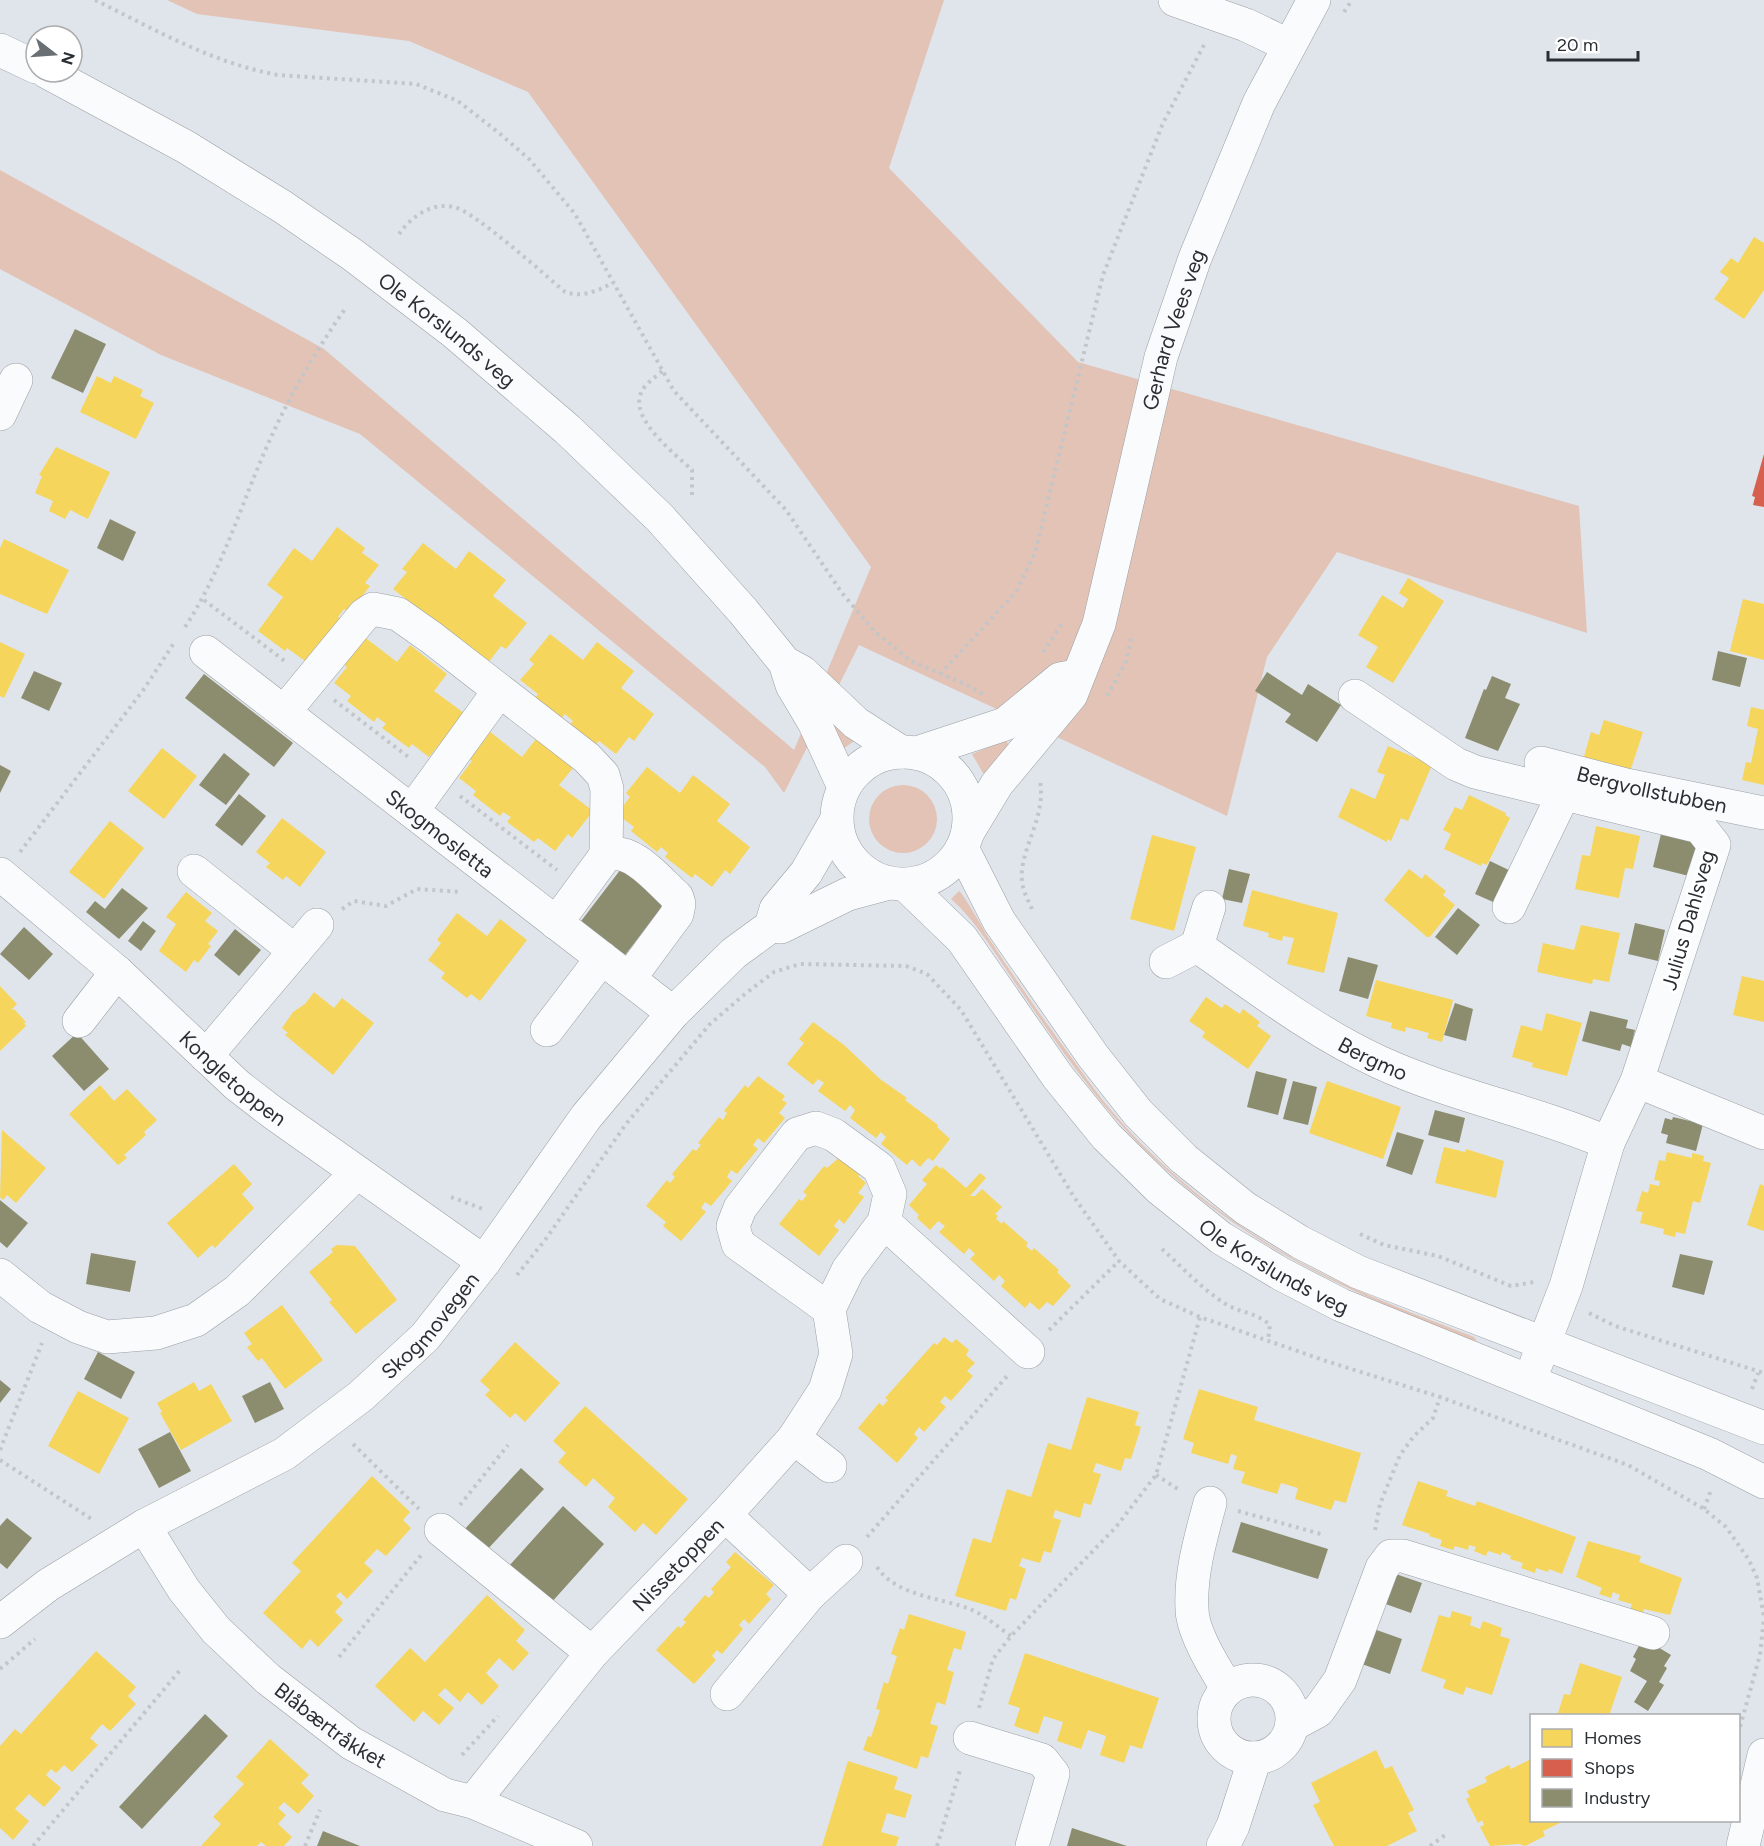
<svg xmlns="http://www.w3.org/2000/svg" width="1764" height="1846" viewBox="0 0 1764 1846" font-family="Figtree,sans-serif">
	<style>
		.green { fill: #e2c3b6 }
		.homes { fill: #f6d55c }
		.shops { fill: #d6604d }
		.industry { fill: #8c8c6e }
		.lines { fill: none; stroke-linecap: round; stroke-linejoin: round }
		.minor-casing { stroke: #9a9fa4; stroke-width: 34 }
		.major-casing { stroke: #9a9fa4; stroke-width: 34 }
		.path { stroke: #c3c6c8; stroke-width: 4; stroke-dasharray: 3 4.5; stroke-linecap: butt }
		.minor { stroke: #fafbfc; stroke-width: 33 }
		.major { stroke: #fafbfc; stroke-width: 33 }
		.labels { text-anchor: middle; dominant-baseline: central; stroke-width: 6; stroke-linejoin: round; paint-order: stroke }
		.street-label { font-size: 21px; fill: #2a2f33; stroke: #fff }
	</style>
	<rect width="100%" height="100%" fill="#dfe5eb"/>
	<!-- green -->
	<path class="green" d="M167,0H944L889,168L1078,362L1579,506L1587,633L1337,552L1267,657L1227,816L859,645L827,709L857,739L843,749L824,714L784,793L765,767L360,434L161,355L0,269V170L324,349L794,750L871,567L528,92L409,41L197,14Z
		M1006,740L1009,746L986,773H983L972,754Z
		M869 819a34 34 0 1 1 68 0a34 34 0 1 1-68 0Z
		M959,891C964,894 984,931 990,940C1022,990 1057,1038 1092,1086C1147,1161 1229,1225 1311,1268C1363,1295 1420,1316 1474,1337L1477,1341C1454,1338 1427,1322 1405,1313C1281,1262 1175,1197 1091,1089C1061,1051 1034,1010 1007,971C990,946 974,919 951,899Z"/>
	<!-- homes -->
	<path class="homes" d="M1754,237L1764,243V290L1744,319L1714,299L1729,278L1720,272L1731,258L1738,263Z
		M97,376L111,383L114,376L143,390L140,396L154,403L136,439L80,412Z
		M56,447L110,472L88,519L70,510L65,519L49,511L53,501L35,493L42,476L39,475Z
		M337,527L365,548L362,553L379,565L365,583L370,586L349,613L344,609L338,617L343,620L323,647L318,644L305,661L287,648L285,651L258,631L283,597L267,585L294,548L312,561Z
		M4,539L69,570L47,614L0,594V548Z
		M423,543L456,569L469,551L506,580L493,596L527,623L506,649L501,646L488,663L393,589L407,572L402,569Z
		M1408,578L1444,601L1393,683L1366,667L1378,647L1358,635L1382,595L1403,608L1408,599L1399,593Z
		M1743,599L1764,604V660L1730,651Z
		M550,634L583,660L597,642L634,671L621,688L654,714L634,741L629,737L616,754L599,741L595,745L569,725L573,721L565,714L561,719L535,698L538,694L520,680L534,664L529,660Z
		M363,636L397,662L410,645L447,674L434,691L468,716L447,743L443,740L429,757L412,744L409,748L382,728L386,724L377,717L374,722L347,701L351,696L334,683L347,667L342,663Z
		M0,642L25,654L4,698L0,696Z
		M1751,707L1764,710V785L1742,780L1746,762L1751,763L1758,729L1747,726Z
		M1604,720L1643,732L1629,775L1583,760L1591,732L1599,735Z
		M489,731L522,757L536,739L573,768L559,785L593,811L572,838L568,834L555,851L538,838L534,842L507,822L511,817L503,812L500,816L473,795L476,791L459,778L472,761L468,758Z
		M1388,746L1432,765L1408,821L1401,818L1391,841L1387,839V842L1338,817L1351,788L1375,799L1385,775L1377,772Z
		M162,748L197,776L164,819L128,791Z
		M647,767L680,793L693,775L730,804L717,821L750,847L730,874L725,870L712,887L695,874L692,878L665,857L668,853L661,847L657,852L631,831L634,827L617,814L630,797L626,793Z
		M1469,795L1506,813L1505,815L1510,818L1487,865L1482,863L1481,866L1444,849L1451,834L1443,830L1455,807L1462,810Z
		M282,818L326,852L300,887L286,876L283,880L266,867L270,863L256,852Z
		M110,821L144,848L104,899L69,872Z
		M1596,826L1640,836L1633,869L1625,868L1619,898L1575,889L1582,855L1590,856Z
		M1152,835L1196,847L1174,931L1130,919Z
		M1409,869L1422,879L1425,874L1446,891L1443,895L1455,905L1430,937H1427L1384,900Z
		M1252,890L1338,913L1324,973L1287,964L1294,938L1283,936L1282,941L1268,937L1269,933L1243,926Z
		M186,892L212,913L205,921L218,931L208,944L211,946L198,963L194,960L186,972L159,951L176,924L166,917Z
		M457,913L487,936L500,919L527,940L480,1001L471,994L467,998L441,978L445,973L428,960L441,943L437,940Z
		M1581,925L1620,933L1609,982L1593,979L1592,984L1537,972L1543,943L1574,950Z
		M1742,976L1764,981V1022L1733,1015Z
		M1376,980L1453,1000L1442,1042L1427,1038L1429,1033L1406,1027L1405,1032L1391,1028L1392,1023L1366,1016Z
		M0,986L17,1004L11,1010L14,1009L26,1022L24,1023L26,1026L0,1051Z
		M314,992L334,1008L342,998L374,1023L333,1075L285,1035L288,1033L282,1028L293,1012L305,1004Z
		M1206,997L1222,1008L1225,1004L1240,1014L1243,1009L1260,1022L1257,1026L1271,1036L1248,1069L1202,1037L1205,1032L1189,1021Z
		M1546,1013L1582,1023L1567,1076L1532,1067L1533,1063L1512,1057L1521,1025L1542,1031Z
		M813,1022L844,1045L880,1079L907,1098L905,1100L938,1125L937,1127L950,1139L933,1161L928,1158L920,1167L912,1159L907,1165L881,1144L886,1137L881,1132L876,1138L850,1118L855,1110L850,1105L845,1111L818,1091L824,1083L818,1079L813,1085L787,1064L804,1043L799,1039Z
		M758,1076L785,1096L782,1100L787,1103L779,1113L785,1118L764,1143L758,1138L753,1145L758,1149L737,1174L731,1170L727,1177L732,1181L711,1206L705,1202L701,1208L706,1212L681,1241L663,1226L666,1222L646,1206L667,1180L670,1183L675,1177L672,1174L693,1149L696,1151L701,1145L698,1143L719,1117L723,1120L727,1113L724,1111L745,1085L748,1088Z
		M1327,1081L1401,1107L1383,1159L1309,1133Z
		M100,1085L114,1101L127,1089L157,1120L144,1132L146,1135L124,1155L127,1158L118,1165L69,1114Z
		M2,1130L46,1168L16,1203L7,1195L3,1200L0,1197Z
		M1444,1147L1465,1152L1466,1149L1504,1161L1496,1198L1435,1183Z
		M1667,1152L1692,1158V1153L1704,1156L1703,1161L1711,1163L1700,1203L1693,1201L1685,1234L1676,1232L1675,1237L1663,1234L1664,1229L1640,1223L1643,1212L1636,1211L1642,1191L1648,1193L1650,1184L1659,1186L1660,1181L1654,1180L1659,1160L1665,1161Z
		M841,1156L862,1172L858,1176L866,1183L858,1193L864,1197L844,1224L839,1219L834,1226L839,1230L819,1256L779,1224L799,1199L802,1201L807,1195L803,1192L824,1166L827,1168Z
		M234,1164L252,1184L242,1194L254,1208L215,1248L212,1245L198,1258L167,1223Z
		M936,1165L941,1169L942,1167L966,1188L980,1173L986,1178L970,1196H975L982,1189L1002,1207L995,1214L998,1216L996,1219L1002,1224L1003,1221L1028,1243L1026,1246L1032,1251L1034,1248L1059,1270L1057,1272L1071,1286L1053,1306L1047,1302L1039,1310L1030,1302L1025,1308L1001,1286L1005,1281L999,1275L994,1281L970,1259L975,1254L969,1248L964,1254L939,1232L945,1226L938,1221L930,1230L917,1218L919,1215L909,1205L927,1184L922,1180Z
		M1760,1184L1764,1186V1231L1747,1225Z
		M337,1245L355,1246L397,1300L356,1334L329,1302L332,1300L309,1272L333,1252L331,1249Z
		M282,1305L323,1360L285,1389L262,1358L258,1361L247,1347L252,1344L244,1333Z
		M944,1337L952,1343L956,1339L969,1350L966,1355L975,1363L967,1371L973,1376L951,1401L945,1396L940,1402L946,1407L924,1432L919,1427L914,1434L918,1438L897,1463L858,1428L879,1403L883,1406L888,1400L885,1398L934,1343L937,1345Z
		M515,1342L560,1383L525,1422L515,1413L510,1418L485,1395L490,1390L480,1381Z
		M194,1382L199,1391L211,1384L232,1421L181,1450L160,1413L162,1412L157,1403Z
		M1199,1389L1258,1407L1254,1420L1361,1453L1346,1503L1335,1500L1331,1510L1295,1499L1298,1488L1281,1483L1277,1494L1241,1483L1245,1472L1233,1469L1237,1456L1231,1454L1228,1464L1191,1453L1194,1443L1183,1439Z
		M78,1391L129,1418L99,1474L48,1446Z
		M1087,1397L1139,1412L1135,1425L1141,1427L1131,1459L1125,1458L1121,1471L1096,1463L1093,1472L1101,1474L1091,1505L1084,1503L1080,1518L1055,1510L1053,1518L1061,1520L1051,1553L1044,1551L1040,1563L1022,1558L1019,1566L1026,1569L1016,1600L1010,1598L1006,1611L955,1596L973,1538L991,1543L1007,1489L1031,1497L1048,1443L1071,1450Z
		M585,1406L688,1499L656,1535L643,1523L635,1532L608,1507L615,1498L593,1478L586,1487L558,1462L566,1453L553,1441Z
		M372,1476L410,1512L403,1520L411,1528L386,1556L377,1549L364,1563L373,1571L347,1599L340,1592L336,1596L343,1603L335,1612L343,1620L318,1647L310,1639L302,1649L263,1613L301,1571L292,1563Z
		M1418,1481L1448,1491L1446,1496L1475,1506L1477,1501L1576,1537L1562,1574L1549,1569L1548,1572L1536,1568L1535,1573L1521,1568L1523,1563L1510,1559L1511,1556L1502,1552L1501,1555L1488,1551L1486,1556L1474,1551L1476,1547L1469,1545L1468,1550L1455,1546L1453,1550L1440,1546L1442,1540L1429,1536L1430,1534L1402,1525Z
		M1588,1541L1641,1556L1639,1562L1682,1578L1670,1615L1644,1609L1642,1614L1630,1610L1632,1604L1618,1600L1620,1595L1613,1592L1611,1598L1599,1594L1602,1588L1576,1577Z
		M735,1552L774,1585L766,1594L771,1599L749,1624L744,1619L739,1625L743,1629L722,1654L717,1650L712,1656L716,1660L694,1684L656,1650L678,1626L681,1628L686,1622L683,1620L705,1595L709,1598L714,1592L711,1589L731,1567L726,1562Z
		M487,1595L525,1630L516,1641L529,1653L513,1671L499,1658L486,1673L499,1686L482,1705L468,1692L460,1702L445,1688L438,1695L454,1708L439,1725L423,1711L414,1722L375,1686L410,1648L425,1662Z
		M1452,1611L1472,1617L1470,1625L1480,1629L1483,1621L1502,1628L1500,1636L1510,1639L1492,1695L1466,1687L1463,1695L1443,1688L1446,1680L1421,1671L1439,1615L1450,1618Z
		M909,1614L966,1632L961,1650L954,1648L947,1670L954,1672L945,1705L937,1702L930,1724L938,1726L928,1758L921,1756L917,1769L863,1750L868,1736L871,1737L880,1710L876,1709L884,1682L888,1684L897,1656L891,1654L900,1628L904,1630Z
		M96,1651L136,1687L128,1696L136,1704L110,1731L102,1724L90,1738L98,1745L72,1772L64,1765L56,1773L51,1769L46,1775L61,1788L44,1807L29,1794L15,1809L29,1821L13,1840L0,1828V1746L15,1729L21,1734Z
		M1025,1653L1159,1698L1142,1749L1130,1745L1124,1763L1100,1755L1106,1736L1088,1730L1081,1749L1057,1741L1063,1722L1044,1716L1038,1734L1014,1726L1020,1708L1008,1704Z
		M1580,1663L1622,1677L1609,1716H1557L1564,1694L1570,1695Z
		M270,1739L309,1775L301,1783L314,1796L298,1814L284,1802L278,1808L286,1815L278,1824L292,1837L284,1846H266L261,1842L257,1846H201L221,1824L213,1817L244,1784L236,1777Z
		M1376,1750L1385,1769L1392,1766L1414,1810L1408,1813L1417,1831L1387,1846H1334L1313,1805L1320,1802L1311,1783Z
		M1531,1759L1532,1821H1564L1543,1831L1545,1836L1525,1846L1519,1844L1490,1846L1480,1827L1484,1825L1482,1820L1478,1823L1466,1799L1470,1797L1467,1791L1487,1782L1485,1777L1509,1765L1511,1769Z
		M848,1761L898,1777L894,1789L912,1795L905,1818L887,1813L881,1832L899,1837L896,1846H822Z"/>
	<!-- shops -->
	<path class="shops" d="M1764,454V507L1753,505L1755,497L1752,496Z"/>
	<!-- industry -->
	<path class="industry" d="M75,329L106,344L83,393L51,378Z
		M110,519L136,532L123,561L97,548Z
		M1718,651L1747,658L1740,687L1712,680Z
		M34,671L62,683L49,711L21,698Z
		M1267,672L1302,695L1308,684L1341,705L1317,742L1285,722L1291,714L1255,691Z
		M204,674L293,743L274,767L185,698Z
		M1492,676L1511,684L1505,698L1520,704L1498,751L1465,738L1484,689L1486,690Z
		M224,753L250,774L226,805L199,785Z
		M0,765L11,771L0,793Z
		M239,794L266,816L242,846L215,825Z
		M1661,834L1698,843L1689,876L1653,867Z
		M1490,861L1515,873L1500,905L1475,894Z
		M624,865L668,899L619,963L575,929Z
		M1229,869L1250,874L1242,903L1222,899Z
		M122,888L148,908L119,939L86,912L95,901L105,909Z
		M1458,908L1480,925L1457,955L1435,937Z
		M143,921L156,931L141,951L128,941Z
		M1635,923L1665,930L1658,961L1628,954Z
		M24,927L53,954L29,980L0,954Z
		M235,929L261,950L239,976L214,955Z
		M1348,957L1378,965L1368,999L1339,991Z
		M1455,1003L1473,1009L1466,1041L1444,1035Z
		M1590,1011L1628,1020L1626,1028L1635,1030L1631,1047L1622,1044L1620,1051L1582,1041Z
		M77,1033L109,1069L84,1091L52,1056Z
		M1256,1071L1287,1079L1278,1115L1247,1107Z
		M1293,1081L1317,1087L1308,1125L1283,1119Z
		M1435,1110L1465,1118L1459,1143L1428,1135Z
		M1673,1117L1703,1124L1696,1151L1666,1143L1668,1135L1661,1133L1665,1118L1672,1120Z
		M1397,1132L1424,1140L1412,1175L1386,1166Z
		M0,1200L28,1223L7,1248L0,1242Z
		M91,1253L136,1261L130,1292L86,1284Z
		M1680,1254L1713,1261L1704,1295L1672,1287Z
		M98,1352L135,1372L121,1399L84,1379Z
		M0,1380L11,1389L0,1403Z
		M270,1382L284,1409L255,1423L242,1396Z
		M170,1432L191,1471L159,1488L138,1449Z
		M521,1468L544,1489L485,1552L463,1531Z
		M563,1506L604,1544L550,1604L509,1566Z
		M7,1518L32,1538L7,1569L0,1563V1526Z
		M1241,1522L1328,1549L1318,1579L1232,1552Z
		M1390,1572L1422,1583L1411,1613L1380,1602Z
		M1371,1628L1402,1639L1390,1674L1359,1663Z
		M1643,1638L1671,1655L1664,1666L1667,1668L1659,1682L1664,1685L1648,1711L1634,1702L1647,1681L1630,1671L1636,1659L1633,1657Z
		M205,1714L228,1736L142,1829L119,1807Z
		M1072,1828L1127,1846H1067Z
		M323,1831L360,1846H317Z"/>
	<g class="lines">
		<!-- minor casing -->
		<g class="minor-casing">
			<g id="minor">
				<path d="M1175,0L1246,25L1288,45"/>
				<path d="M0,50L36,67"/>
				<path id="s1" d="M47,72L186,147L283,207L353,255L455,333L567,429L660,518L743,611L785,663L792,685L814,722L844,787"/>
				<path d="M0,414L16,380"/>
				<path id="s2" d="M206,652L673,1013"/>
				<path d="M789,665L802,672L856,723L901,752"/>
				<path d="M1355,696L1456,764L1475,772L1700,827L1714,845L1637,1081L1608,1143L1566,1286L1536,1364"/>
				<path d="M284,712L364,615L373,609L398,614L432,638L587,758L603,775L607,789L606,855"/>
				<circle cx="903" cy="818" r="66"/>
				<path d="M917,753L1005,724L1060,679L1076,676"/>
				<path id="s3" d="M1541,763L1626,785L1764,813"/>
				<path d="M412,811L499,691"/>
				<path id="s4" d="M968,832L997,784L1071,695L1099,624L1161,357L1195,258L1259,103L1314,0"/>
				<path d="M962,848L999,921L1093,1056L1138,1113L1184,1159L1245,1208L1300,1242L1358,1272L1764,1428"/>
				<path d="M194,871L295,951"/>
				<path id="s5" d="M0,874L117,972L237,1085L272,1112L484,1262"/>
				<path id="s6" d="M906,885L962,939L1058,1077L1106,1136L1160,1189L1221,1238L1281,1274L1341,1305L1709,1454L1764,1482"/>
				<path id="s7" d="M1209,907L1197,946C1256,987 1314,1032 1379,1062C1453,1096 1534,1111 1608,1143"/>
				<path d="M1509,907L1564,793"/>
				<path d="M556,923L606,855C632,846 658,880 677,897L679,904L677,914L629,979"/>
				<path d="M771,926L781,927L848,894L889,883"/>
				<path d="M1166,962L1197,946"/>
				<path d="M79,1021L117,972"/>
				<path d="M547,1030L602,958"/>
				<path d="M206,1056L317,925"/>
				<path d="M1637,1081L1764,1133"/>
				<path d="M884,1222L1028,1352"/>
				<path d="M0,1275L40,1307L78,1327L107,1337L156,1333L196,1320L237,1291L357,1173"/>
				<path d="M794,1438L830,1466"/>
				<path d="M1210,1503C1201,1537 1190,1573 1192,1609C1192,1632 1215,1669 1228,1689"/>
				<path d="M725,1515L810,1594"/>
				<path id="s8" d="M144,1526L184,1590L216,1630L268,1679L351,1743L445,1795L473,1802L576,1846"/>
				<path d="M441,1530L592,1653"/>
				<path id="s9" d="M0,1622L48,1585L144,1526L284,1454L361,1396L425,1337L484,1262L586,1117L673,1013L734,953L771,926L776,909L806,873L836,821"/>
				<circle cx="1253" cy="1719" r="39"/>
				<path d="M727,1694L810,1594L846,1561"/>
				<path d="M1292,1725L1318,1711L1340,1680L1382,1568L1391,1556H1403L1653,1633"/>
				<path d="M970,1738L1042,1760L1053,1774L1032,1846"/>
				<path id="s10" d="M473,1802L592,1653L725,1515L794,1438L825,1390L836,1354L829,1309L848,1270L884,1222L890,1194L879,1168L834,1135L816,1128L797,1134L740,1208L733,1226L738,1244L829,1309"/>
				<path d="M1223,1846L1233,1826L1255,1758"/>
			</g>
		</g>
		<!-- major casing -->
		<g class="major-casing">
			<path id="major" d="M1743,1846L1764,1755"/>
		</g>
		<!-- path -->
		<path class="path" d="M95,0C154,29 212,63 278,75L416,84L458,101L499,133L529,159L575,214L674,391L786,510L842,593L875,632L911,661L965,684L986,696
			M1344,12L1352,0
			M399,234C411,217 431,202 454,207C474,211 545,275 565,292C584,298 596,291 613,283
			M662,371C656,377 645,384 642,391C627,417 675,454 692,470V498
			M204,600L286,662
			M185,627C218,577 236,520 259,465C282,409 310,359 345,309
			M1043,652L1064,621
			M940,674L1016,592L1035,553L1103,275L1163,123L1205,43
			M1107,696L1126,662L1132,634
			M334,700L411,759
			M460,796L557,870
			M20,852L144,689L174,643
			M342,909L354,901L386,906L417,889L462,892
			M1032,909C1029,902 1025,895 1023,887C1015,854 1047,821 1040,781
			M451,1197L483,1209
			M1360,1234L1384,1245L1438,1256L1511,1286L1534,1282
			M1162,1249C1183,1268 1203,1290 1227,1305C1242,1313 1257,1313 1270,1325L1268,1341
			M517,1275L545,1240L626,1124L710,1024L745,994L774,972L800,964L906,966L927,974L961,1010L1074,1197L1119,1261L1160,1299L1200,1317L1326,1361L1440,1397L1628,1465L1704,1509L1726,1527L1749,1560L1757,1578L1764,1617
			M1589,1313L1615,1326L1764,1373
			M1049,1330L1119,1261
			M1752,1389L1758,1373
			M353,1444L419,1509
			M0,1450L42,1343
			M0,1460L93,1520
			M1156,1475L1181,1491
			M460,1505L508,1445
			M1704,1509L1711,1490
			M1238,1511L1321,1534
			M1375,1530L1380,1504L1400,1455L1414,1436L1433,1418L1440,1397
			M867,1537L1008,1375
			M877,1567C897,1597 941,1597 972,1610C986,1616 999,1628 1011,1636
			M339,1657L422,1554
			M0,1669L35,1639
			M979,1708L993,1659L1011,1636L1116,1527L1156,1475L1200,1317
			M1738,1734L1760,1655L1764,1618
			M462,1755L498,1716
			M33,1846L181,1669
			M305,1846L320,1810
			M937,1846L961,1767
			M1430,1846L1448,1833"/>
		<!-- minor -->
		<use href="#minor" class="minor"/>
		<!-- major -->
		<use href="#major" class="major"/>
	</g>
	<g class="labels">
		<!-- street labels -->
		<g class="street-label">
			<text stroke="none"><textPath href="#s1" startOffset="477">Ole Korslunds veg</textPath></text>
			<text stroke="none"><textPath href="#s4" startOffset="552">Gerhard Vees veg</textPath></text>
			<text stroke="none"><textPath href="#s3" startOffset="114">Bergvollstubben</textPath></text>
			<text stroke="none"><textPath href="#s2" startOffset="296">Skogmosletta</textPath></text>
			<text transform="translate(1688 920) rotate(-74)">Julius Dahlsveg</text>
			<text stroke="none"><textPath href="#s7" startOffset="250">Bergmo</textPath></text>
			<text stroke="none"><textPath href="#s5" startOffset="310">Kongletoppen</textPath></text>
			<text stroke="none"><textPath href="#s6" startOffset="536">Ole Korslunds veg</textPath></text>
			<text stroke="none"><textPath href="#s9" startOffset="526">Skogmovegen</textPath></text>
			<text stroke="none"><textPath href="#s10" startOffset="314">Nissetoppen</textPath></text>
			<text stroke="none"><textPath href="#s8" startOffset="276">Blåbærtråkket</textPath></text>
		</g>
	</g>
	<!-- legend -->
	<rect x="1530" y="1714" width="210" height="108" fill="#ffffff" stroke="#aaacad" stroke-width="1.5"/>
	<rect x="1542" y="1729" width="30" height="18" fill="#f6d55c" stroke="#aaacad" stroke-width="1.5"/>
	<text x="1584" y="1744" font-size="18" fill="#2a2f33">Homes</text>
	<rect x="1542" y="1759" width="30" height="18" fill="#d6604d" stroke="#aaacad" stroke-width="1.5"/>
	<text x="1584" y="1774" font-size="18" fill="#2a2f33">Shops</text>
	<rect x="1542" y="1789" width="30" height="18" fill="#8c8c6e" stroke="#aaacad" stroke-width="1.5"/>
	<text x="1584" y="1804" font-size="18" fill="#2a2f33">Industry</text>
	<!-- north arrow -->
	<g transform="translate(54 54) rotate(107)"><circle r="28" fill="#ffffff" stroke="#aaacad" stroke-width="1.5"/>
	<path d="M0-4.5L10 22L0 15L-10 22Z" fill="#696f73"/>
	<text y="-9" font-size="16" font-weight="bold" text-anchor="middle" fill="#2a2f33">N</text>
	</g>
	<!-- scale -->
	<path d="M1548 51v9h90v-9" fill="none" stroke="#2a2f33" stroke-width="3"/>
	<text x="1557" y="51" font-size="18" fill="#2a2f33" stroke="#ffffff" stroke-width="4.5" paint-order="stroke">20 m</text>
</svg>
